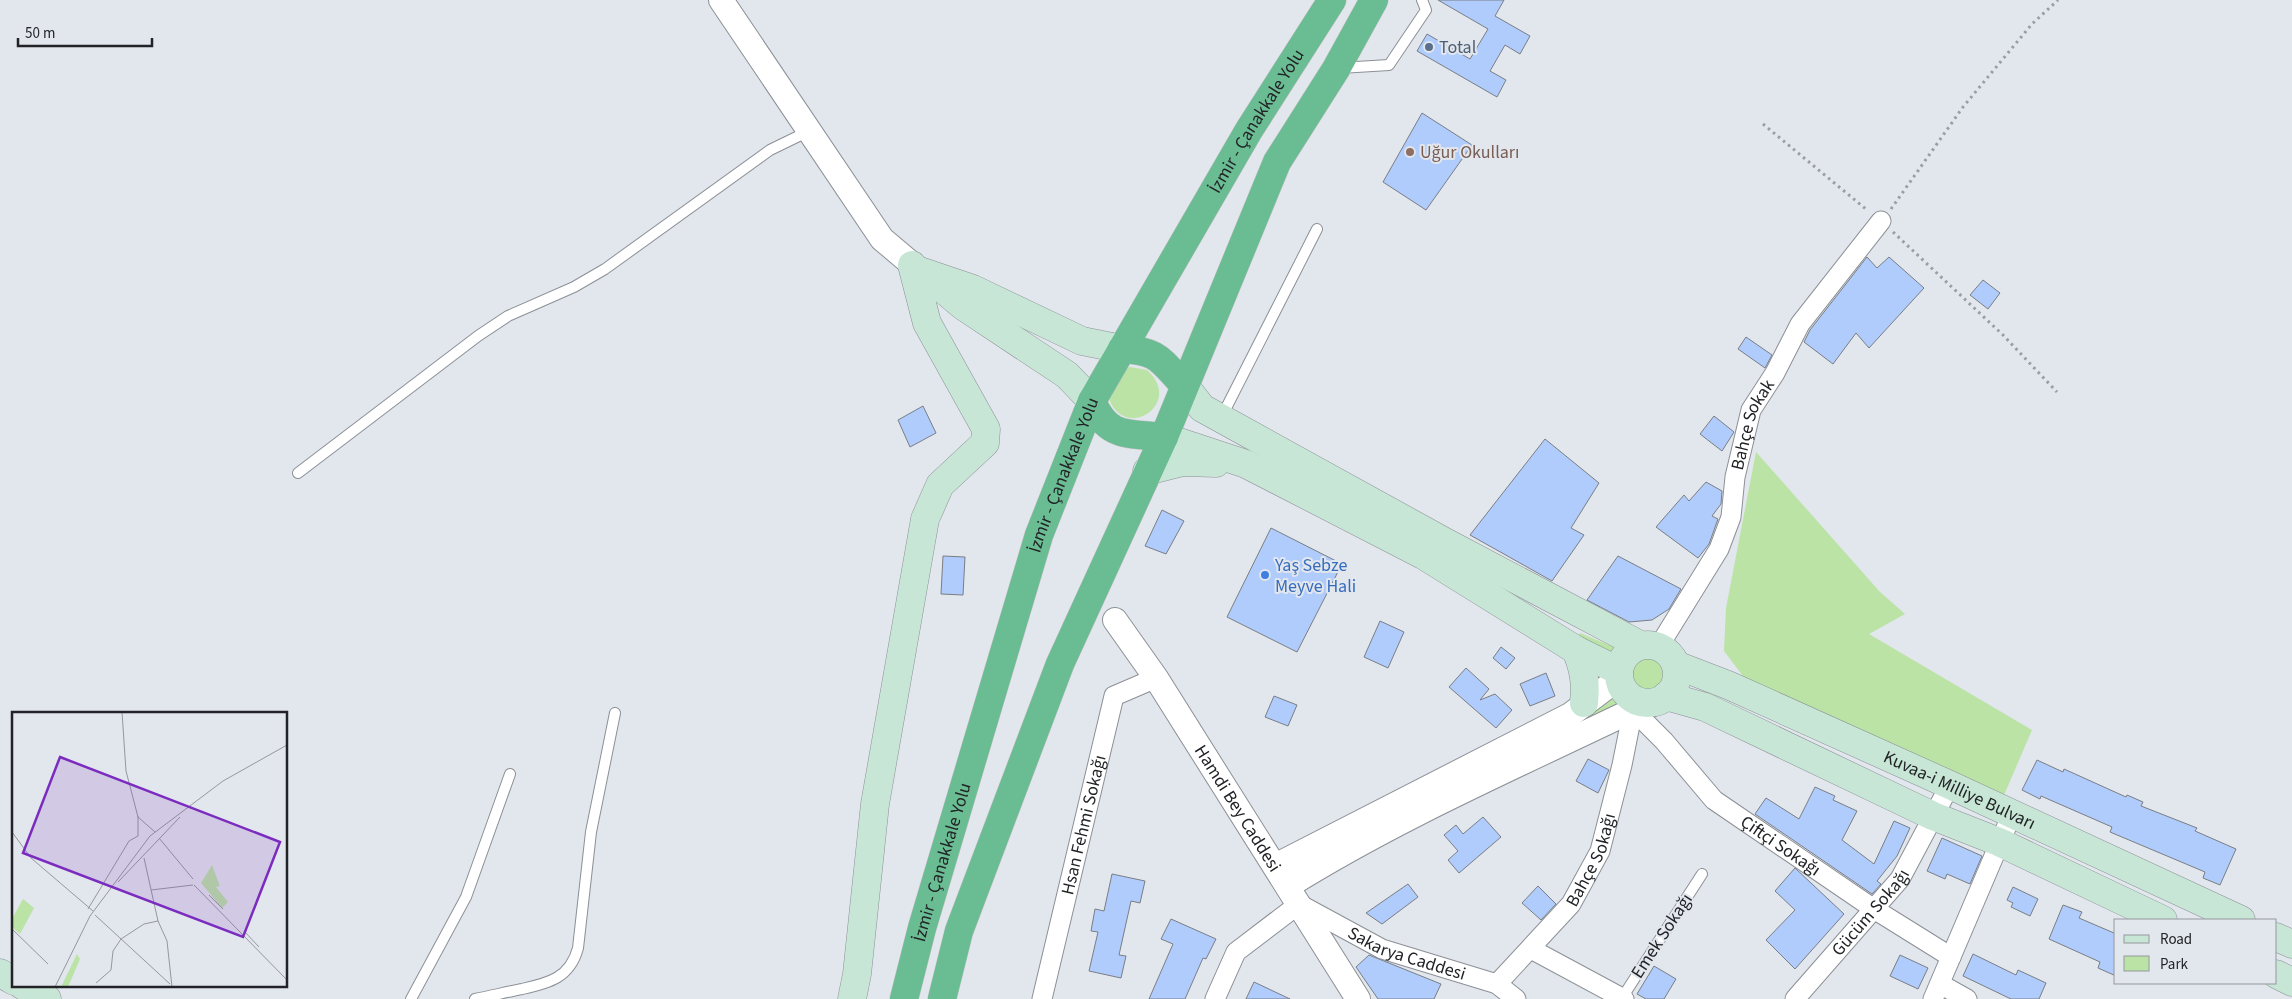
<svg xmlns="http://www.w3.org/2000/svg" width="2292" height="999" viewBox="0 0 2292 999" font-family="'Source Sans 3',sans-serif">
	<style>
		.green { fill: #bbe3a5 }
		.building { fill: #afccfd; stroke: #7a7e84 }
		.lines { fill: none; stroke-linecap: round; stroke-linejoin: round }
		.service-casing { stroke: #8c9096; stroke-width: 12 }
		.minor-casing { stroke: #8c9096; stroke-width: 21 }
		.tertiary-casing { stroke: #8c9096; stroke-width: 26 }
		.secondary-casing { stroke: #8c9096; stroke-width: 29 }
		.trunk-casing { stroke: #c1c1c2; stroke-width: 29 }
		.path { stroke: #9a9da2; stroke-width: 3; stroke-dasharray: 2.5 4; stroke-linecap: butt }
		.service { stroke: #fff; stroke-width: 10 }
		.minor { stroke: #fff; stroke-width: 19 }
		.tertiary { stroke: #fff; stroke-width: 24 }
		.secondary { stroke: #c7e6d6; stroke-width: 28 }
		.trunk { stroke: #6abc93; stroke-width: 28 }
		.service-dot { fill: #5c6f8a; stroke: #e2e6ed; stroke-width: 2 }
		.education-dot { fill: #8d6e63; stroke: #e2e6ed; stroke-width: 2 }
		.shop-dot { fill: #3f7fe0; stroke: #e2e6ed; stroke-width: 2 }
		.labels { text-anchor: middle; dominant-baseline: central; stroke-width: 4; stroke-linejoin: round; paint-order: stroke }
		.service-label { font-size: 18px; fill: #4e5e75; stroke: #e2e6ed; text-anchor: start }
		.street-label { font-size: 18px; fill: #222326; stroke: #e2e6ed }
		.education-label { font-size: 18px; fill: #785e54; stroke: #e2e6ed; text-anchor: start }
		.shop-label { font-size: 18px; fill: #366cbe; stroke: #e2e6ed; text-anchor: start }
		.inset-road { fill: none; stroke: #95989d; stroke-width: 1 }
		.view { fill: #7b2cbf; fill-opacity: 0.15; stroke: #7b2cbf; stroke-width: 2.5 }
		.inset-edge { fill: none; stroke: #222326; stroke-width: 2.5 }
	</style>
	<rect width="100%" height="100%" fill="#e2e6ed"/>
	<!-- green -->
	<path class="green" d="M1130,367L1147,370C1185,404 1123,444 1108,396L1122,370Z
		M1756,452L1880,592L1905,614L1869,634L2032,730L2001,802L1749,684L1724,651L1726,608Z
		M1580,633L1621,650L1613,663L1577,636Z
		M1629 674a20 20 0 1 1 40 0a20 20 0 1 1-40 0Z
		M1608,696L1623,707L1562,738Z"/>
	<!-- building -->
	<path class="building" d="M1438,0H1504L1495,16L1530,36L1520,54L1505,45L1490,71L1506,80L1497,97L1417,51L1427,34L1470,59L1488,29Z
		M1422,113L1472,145L1426,210L1383,182Z
		M1867,257L1877,268L1889,257L1924,288L1869,348L1856,333L1833,364L1804,342L1810,330Z
		M1983,280L2000,293L1988,309L1970,295Z
		M1746,337L1772,355L1765,368L1738,349Z
		M923,406L936,433L910,447L898,420Z
		M1714,416L1734,432L1722,451L1700,434Z
		M1545,439L1599,483L1571,528L1584,535L1552,581L1470,535Z
		M1706,482L1722,491L1721,504L1712,516L1718,519L1709,544L1698,558L1656,527L1684,495L1689,501Z
		M1162,510L1184,521L1166,554L1145,546Z
		M1271,528L1342,564L1297,652L1227,617Z
		M943,556L965,557L963,595L941,594Z
		M1618,556L1681,589L1669,609L1652,620L1629,622L1587,600Z
		M1380,621L1404,632L1388,668L1364,657Z
		M1501,647L1515,658L1506,669L1493,658Z
		M1466,668L1489,689L1480,700L1495,694L1512,710L1496,728L1449,687Z
		M1546,673L1555,696L1530,706L1520,684Z
		M1274,696L1297,705L1288,726L1265,717Z
		M1588,759L1609,770L1598,793L1576,781Z
		M2037,760L2063,772L2064,769L2126,797L2127,795L2143,802L2141,806L2197,828L2195,831L2236,849L2220,885L2203,878L2205,872L2110,832L2112,827L2041,796L2040,799L2022,790Z
		M1815,787L1835,796L1833,800L1857,811L1842,840L1874,864L1894,821L1910,828L1897,856L1877,881L1881,884L1872,894L1755,814L1766,798L1799,819Z
		M1483,817L1501,837L1459,873L1448,860L1458,851L1444,835L1456,825L1463,834Z
		M1942,838L1982,856L1970,884L1947,874L1945,879L1927,871Z
		M1795,868L1844,914L1795,969L1766,940L1795,910L1775,891Z
		M1112,874L1145,881L1140,903L1131,901L1119,955L1126,956L1121,978L1089,971L1098,932L1091,931L1095,909L1104,911Z
		M1408,884L1418,897L1382,924L1366,913Z
		M1538,886L1556,904L1541,920L1522,903Z
		M2013,887L2038,899L2030,916L2011,907L2013,903L2007,900Z
		M2063,905L2082,912L2079,918L2114,933L2116,929V976L2098,968L2100,962L2049,939Z
		M1171,919L1216,939L1206,959L1203,958L1185,999H1149L1173,944L1161,939Z
		M1973,954L2016,975L2018,970L2046,983L2039,999H2011L1963,976Z
		M1369,955L1441,984L1434,999H1378L1356,967Z
		M1900,955L1928,968L1918,989L1890,976Z
		M1654,966L1676,979L1664,999H1646L1637,994Z
		M1254,982L1290,999H1246Z"/>
	<g class="lines">
		<!-- service casing -->
		<g class="service-casing">
			<path id="service" d="M1340,68L1389,65L1426,10L1422,0
				M1221,418L1317,229
				M298,473L478,336L508,316L574,287L605,269L770,150L809,131
				M1622,998L1702,874
				M411,999L466,897L510,774
				M475,999C491,996 506,992 522,989C549,983 570,978 578,948L591,832L615,713"/>
		</g>
		<!-- minor casing -->
		<g class="minor-casing">
			<g id="minor">
				<path id="s1" d="M1659,646L1719,549L1731,517L1735,477L1751,410L1775,373L1800,324L1881,221"/>
				<path id="s2" d="M1633,710L1664,741L1714,800L1874,909L1951,957"/>
				<path d="M1531,949L1624,999"/>
				<path id="s3" d="M1497,984L1571,904L1600,851L1622,765L1633,710"/>
				<path d="M1940,984L1967,999"/>
				<path id="s4" d="M1042,999L1114,696L1156,678"/>
				<path id="s5" d="M1215,999L1236,952L1299,904L1382,949L1497,984L1516,999"/>
				<path id="s6" d="M1795,999L1900,879L1950,785"/>
				<path d="M1933,999L2012,814"/>
			</g>
		</g>
		<!-- tertiary casing -->
		<g class="tertiary-casing">
			<g id="tertiary">
				<path d="M721,0L882,239L920,271"/>
				<path id="s7" d="M1115,620L1156,678L1358,999"/>
				<path d="M1275,866L1570,715L1619,678"/>
				<path d="M1288,886C1397,818 1517,766 1633,710L1655,702"/>
			</g>
		</g>
		<!-- secondary casing -->
		<g class="secondary-casing">
			<g id="secondary">
				<path d="M920,271L973,289L1082,341L1122,349"/>
				<path d="M937,284L963,306L1067,375L1092,401"/>
				<path d="M1184,385L1202,408L1445,542L1640,645"/>
				<path d="M1164,437L1246,464L1423,555L1576,650L1619,671"/>
				<path d="M1147,471L1183,462L1216,463"/>
				<circle cx="1648" cy="674" r="29"/>
				<path d="M1576,650C1584,669 1586,682 1584,703"/>
				<path id="s8" d="M1676,665L1728,685L1950,785L2241,920"/>
				<path d="M1666,696L1705,707L1933,816L1999,842L2163,920"/>
				<path d="M2276,937L2292,944"/>
				<path d="M0,973L14,981"/>
				<path d="M2276,974L2292,982"/>
				<path d="M22,985L47,999"/>
				<path d="M852,999L857,974L875,804L925,519L940,485L985,443L986,429L927,323L912,265"/>
			</g>
		</g>
		<!-- trunk casing -->
		<g class="trunk-casing">
			<g id="trunk">
				<path d="M1122,349C1159,351 1160,360 1184,385"/>
				<path d="M1092,401C1107,439 1129,433 1164,437"/>
				<path id="s9" d="M904,999L922,928L1039,535L1092,401L1249,130L1332,0"/>
				<path d="M942,999L959,931L1060,664L1164,437L1277,162L1336,69L1374,0"/>
			</g>
		</g>
		<!-- path -->
		<path class="path" d="M1763,124L1867,210
			M1891,209L1963,107L2032,24L2058,0
			M1893,232L2003,335L2057,392"/>
		<!-- service -->
		<use href="#service" class="service"/>
		<!-- minor -->
		<use href="#minor" class="minor"/>
		<!-- tertiary -->
		<use href="#tertiary" class="tertiary"/>
		<!-- secondary -->
		<use href="#secondary" class="secondary"/>
		<!-- trunk -->
		<use href="#trunk" class="trunk"/>
	</g>
	<!-- markers -->
	<circle class="service-dot" cx="1429" cy="47" r="5"/>
	<circle class="education-dot" cx="1410" cy="152" r="5"/>
	<circle class="shop-dot" cx="1265" cy="575" r="5"/>
	<g class="labels">
		<!-- service labels -->
		<g class="service-label">
			<text x="1439" y="47">Total</text>
		</g>
		<!-- street labels -->
		<g class="street-label">
			<text stroke="none"><textPath href="#s9" startOffset="952">İzmir - Çanakkale Yolu</textPath></text>
			<text stroke="none"><textPath href="#s1" startOffset="244">Bahçe Sokak</textPath></text>
			<text stroke="none"><textPath href="#s9" startOffset="548">İzmir - Çanakkale Yolu</textPath></text>
			<text stroke="none"><textPath href="#s8" startOffset="310">Kuvaa-i Milliye Bulvarı</textPath></text>
			<text stroke="none"><textPath href="#s7" startOffset="225">Hamdi Bey Caddesi</textPath></text>
			<text stroke="none"><textPath href="#s4" startOffset="179">Hsan Fehmi Sokağı</textPath></text>
			<text stroke="none"><textPath href="#s2" startOffset="202">Çiftçi Sokağı</textPath></text>
			<text stroke="none"><textPath href="#s3" startOffset="158">Bahçe Sokağı</textPath></text>
			<text stroke="none"><textPath href="#s9" startOffset="142">İzmir - Çanakkale Yolu</textPath></text>
			<text stroke="none"><textPath href="#s6" startOffset="115">Gücüm Sokağı</textPath></text>
			<text transform="translate(1662 936) rotate(-57)">Emek Sokağı</text>
			<text stroke="none"><textPath href="#s5" startOffset="250">Sakarya Caddesi</textPath></text>
		</g>
		<!-- education labels -->
		<g class="education-label">
			<text x="1420" y="152">Uğur Okulları</text>
		</g>
		<!-- shop labels -->
		<g class="shop-label">
			<text x="1275" y="565">Yaş Sebze<tspan x="1275" dy="21">Meyve Hali</tspan></text>
		</g>
	</g>
	<!-- overview -->
	<g transform="translate(12 712)">
		<rect width="275" height="275" fill="#e2e6ed"/>
		<path d="M200,153L208,174L204,175L216,190L210,196L189,171ZM11,187L22,196L8,222L0,215V207ZM65,242L68,247L56,275H49Z" fill="#bbe3a5"/>
		<path class="inset-road" d="M110,0L114,59L126,105M126,105L143,120M0,120L19,146L81,199M147,126L181,167M132,146L146,209L155,229L160,275M106,170L168,105M182,173L275,268M139,178L181,173M197,183L211,197M76,197L117,129L126,124V104M83,203L158,272M0,217L36,252M232,219L247,235M84,271L99,258L101,239L109,227L132,212L146,209M43,275L78,204L138,124L211,69L275,33"/>
		<path class="view" d="M48,45L268,130L231,225L11,141Z"/>
		<rect width="275" height="275" class="inset-edge"/>
	</g>
	<!-- legend -->
	<rect x="2114" y="919" width="162" height="65" fill="#e2e6ed" stroke="#95989d"/>
	<rect x="2124" y="935" width="25" height="8" fill="#c7e6d6" stroke="#95989d"/>
	<text x="2160" y="944" font-size="15" fill="#222326">Road</text>
	<rect x="2124" y="956" width="25" height="15" fill="#bbe3a5" stroke="#95989d"/>
	<text x="2160" y="969" font-size="15" fill="#222326">Park</text>
	<!-- scale -->
	<path d="M18 38v8h134v-8" fill="none" stroke="#222326" stroke-width="2.5"/>
	<text x="25" y="38" font-size="15" fill="#222326" stroke="#e2e6ed" stroke-width="4" paint-order="stroke">50 m</text>
</svg>
